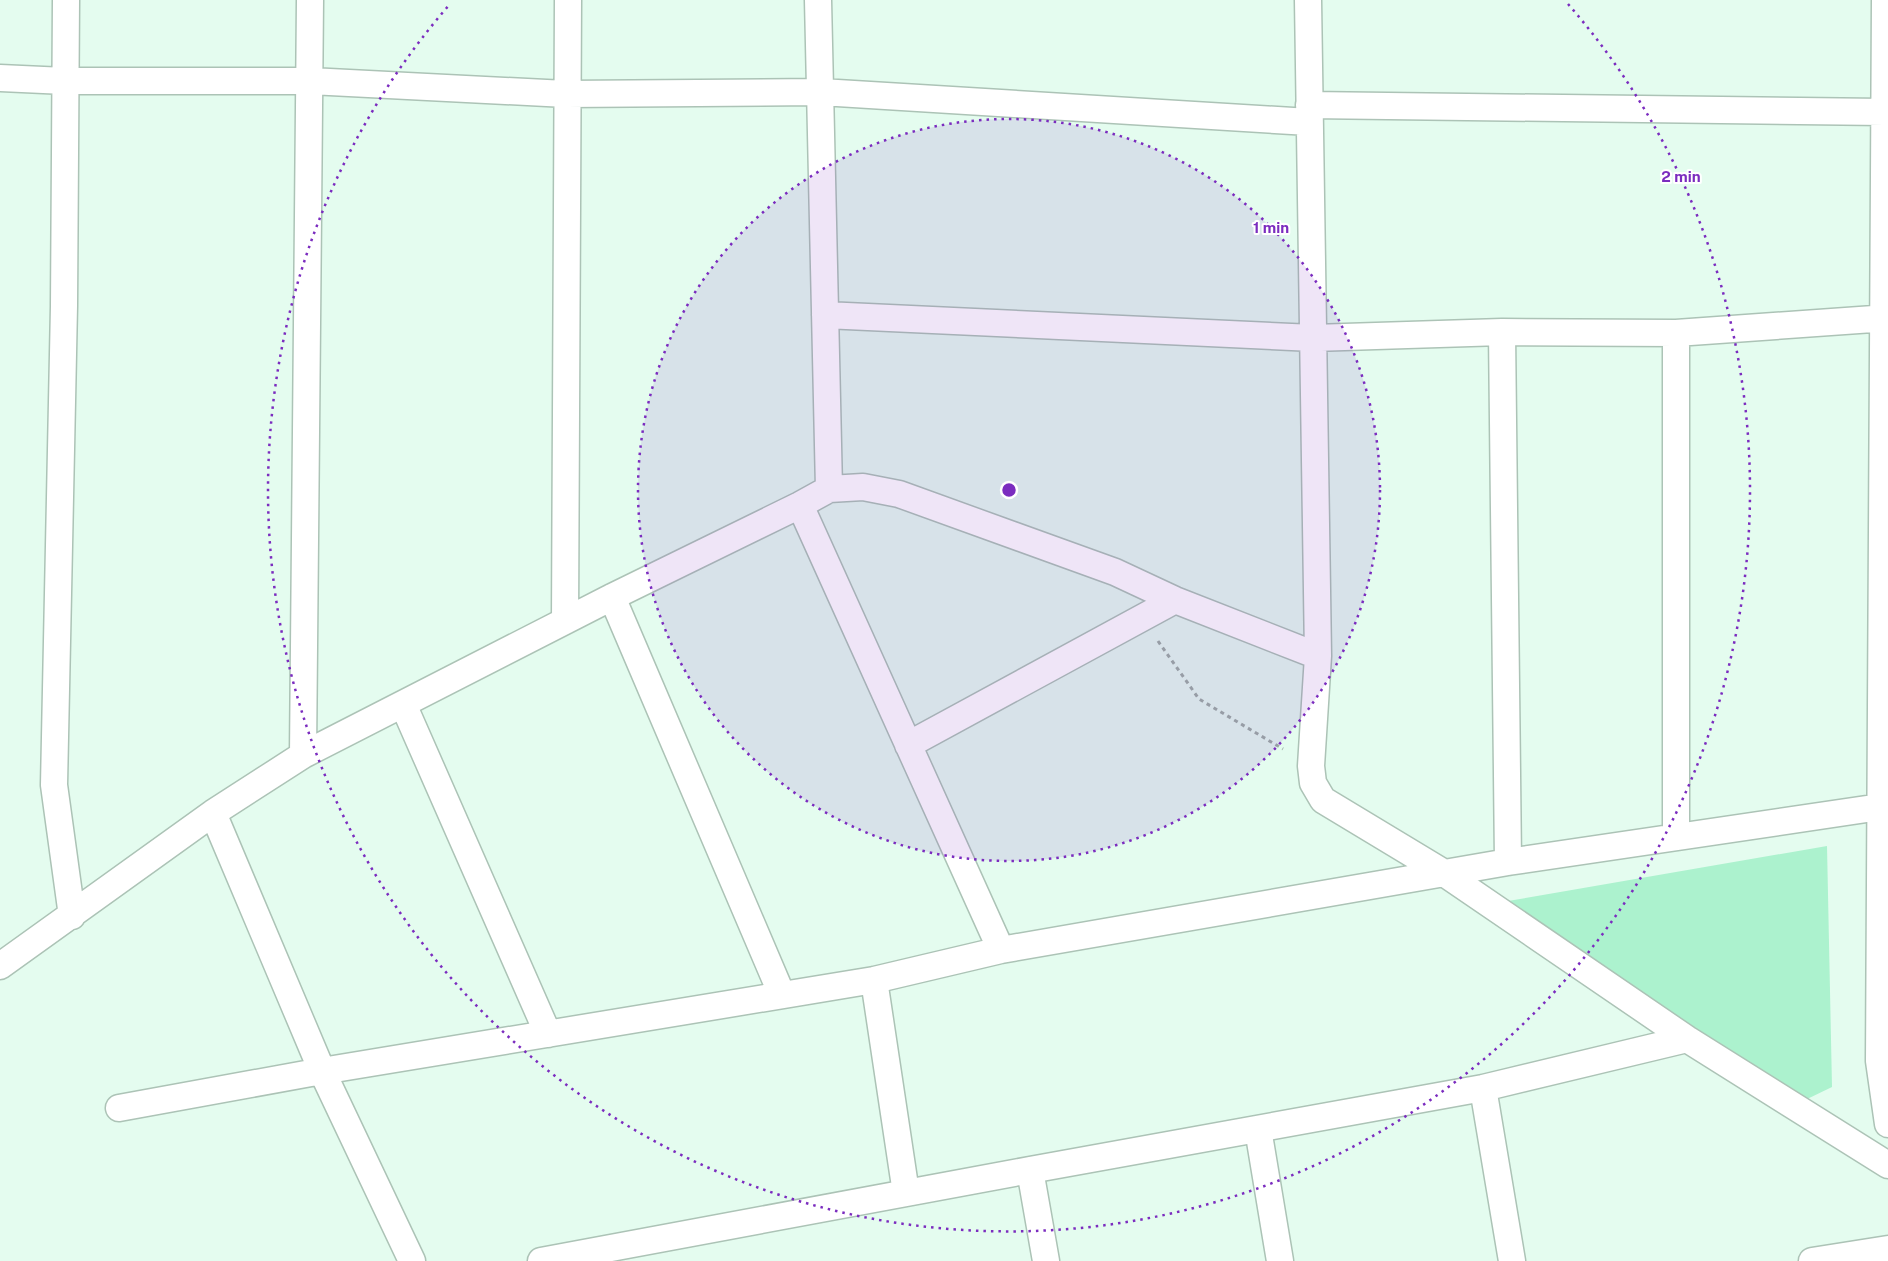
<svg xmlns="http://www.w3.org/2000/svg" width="1888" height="1261" viewBox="0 0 1888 1261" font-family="'Public Sans',sans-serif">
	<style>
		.green { fill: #acf2ce }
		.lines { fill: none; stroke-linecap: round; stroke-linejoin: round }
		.minor-casing { stroke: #acc3b6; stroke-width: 29 }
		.path { stroke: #9bada3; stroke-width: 3; stroke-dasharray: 4 4; stroke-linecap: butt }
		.minor { stroke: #fff; stroke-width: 26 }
		.ring { fill: none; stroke: #7b2cbf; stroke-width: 2.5; stroke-dasharray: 2.5 5 }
		.centre { fill: #7b2cbf; stroke: #fff; stroke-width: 2.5 }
		.ring-label { font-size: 15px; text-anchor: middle; font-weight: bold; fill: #7b2cbf; stroke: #fff; stroke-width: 4; stroke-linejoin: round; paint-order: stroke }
	</style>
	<rect width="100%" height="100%" fill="#e4fcef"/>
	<!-- green -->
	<path class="green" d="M1827,846L1832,1087L1803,1101L1508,901Z"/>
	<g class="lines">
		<!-- minor casing -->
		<g class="minor-casing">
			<path id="minor" d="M66,0L64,306L54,785L72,916
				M818,0L829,489
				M1308,0L1318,656L1311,766L1313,783L1323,800L1444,873L1687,1039L1888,1165
				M1885,0L1879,1061L1888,1124
				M0,78L65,81H310L566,94L821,92L1309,122
				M1309,105L1884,112
				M825,315L1313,338L1502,332L1676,333L1888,318
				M1502,332L1508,862
				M800,505L1001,950
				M612,597L782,995
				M565,621L568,0
				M403,704L548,1034
				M908,745L1175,600
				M303,755L310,0
				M213,813L322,1071L412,1261
				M1676,837V333
				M0,966L213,813L303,755L612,597L800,505L829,489L863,487L899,494L1115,572L1175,600L1318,656
				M874,980L906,1193
				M1483,1088L1512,1261
				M119,1108L322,1071L874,980L1001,950L1508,862L1880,807
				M1258,1129L1280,1261
				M1030,1170L1046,1261
				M541,1261L1030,1170L1483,1088L1687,1039
				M1812,1261L1888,1249"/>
		</g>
		<!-- path -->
		<path class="path" d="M1158,641L1199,699L1283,749"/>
		<!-- minor -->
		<use href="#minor" class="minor"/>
	</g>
	<!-- distance rings -->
	<circle cx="1009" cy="490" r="371" fill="#7b2cbf" fill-opacity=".12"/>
	<g class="ring">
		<circle cx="1009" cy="490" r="371"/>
		<path d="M1568 4A741 741 0 1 1 450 4"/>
	</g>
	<circle cx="1009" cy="490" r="8" class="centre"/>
	<g class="ring-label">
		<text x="1681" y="182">2 min</text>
		<text x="1271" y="233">1 min</text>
	</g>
</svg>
